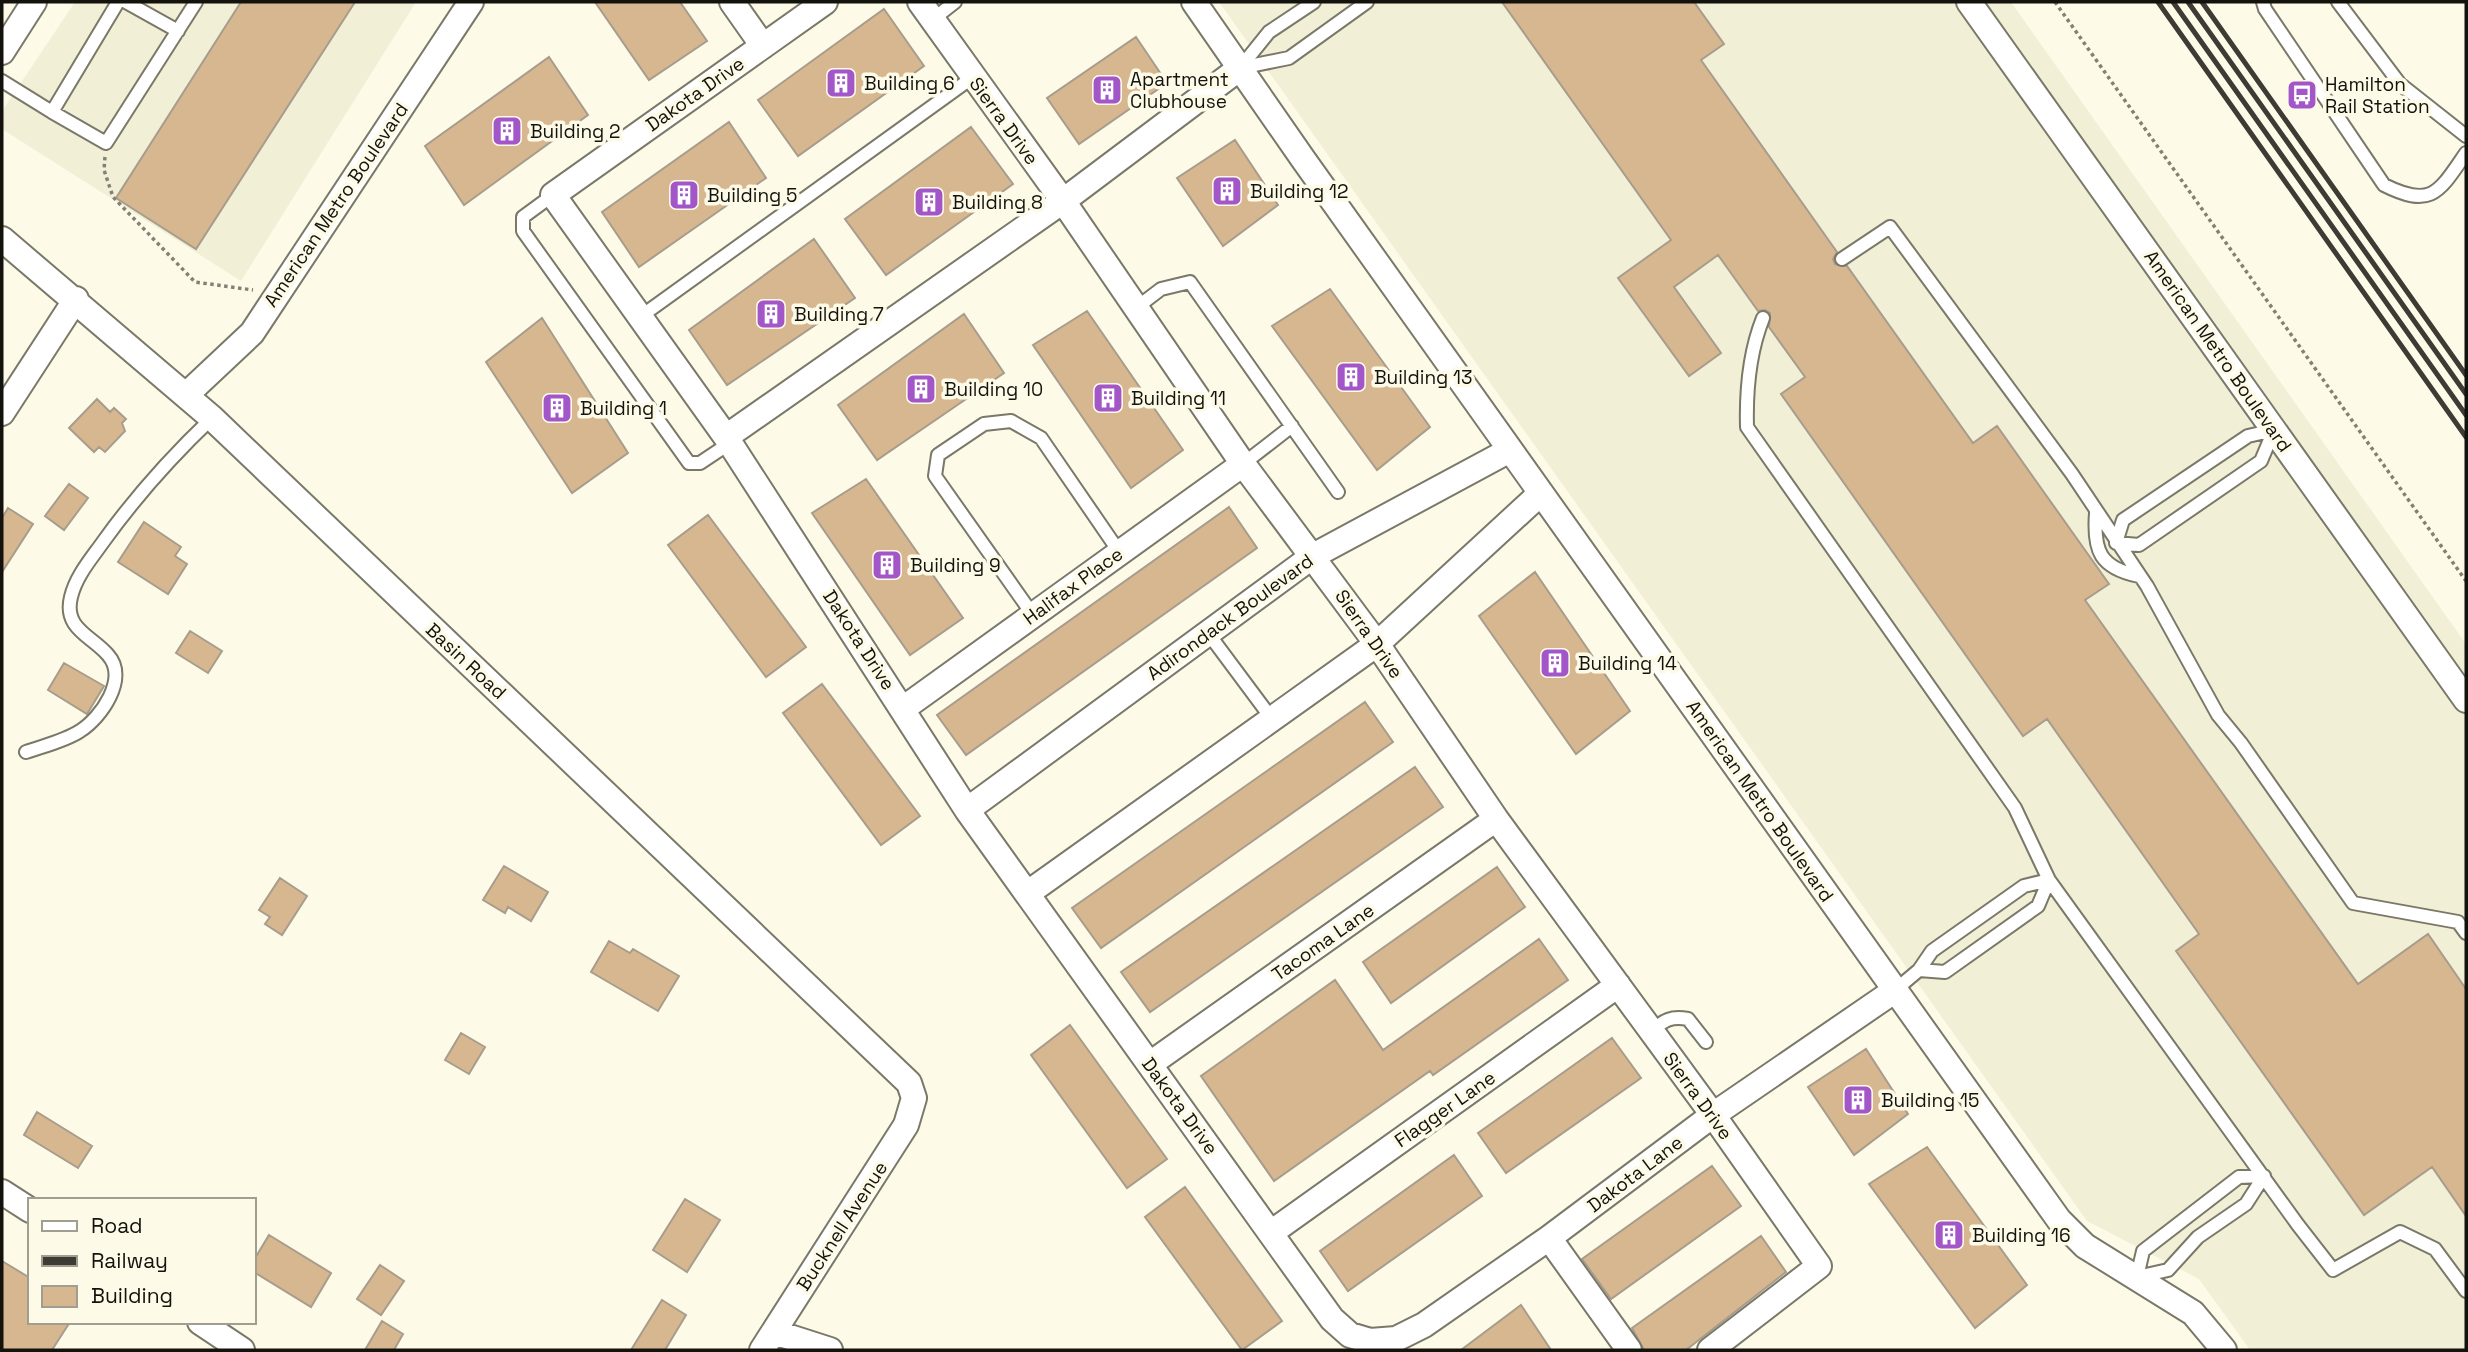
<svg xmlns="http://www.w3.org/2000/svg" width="2468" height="1352" viewBox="0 0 2468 1352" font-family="'Space Grotesk',sans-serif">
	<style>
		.built { fill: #f1efd5 }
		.building { fill: #d7b78f; stroke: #a89c8d; stroke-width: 2 }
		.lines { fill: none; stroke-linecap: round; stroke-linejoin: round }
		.service-casing { stroke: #7a7868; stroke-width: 16 }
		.minor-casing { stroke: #7a7868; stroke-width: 28 }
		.path { stroke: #838175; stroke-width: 3.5; stroke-dasharray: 3.5 3.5; stroke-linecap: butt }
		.service { stroke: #fff; stroke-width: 12 }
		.minor { stroke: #fff; stroke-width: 24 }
		.rail { stroke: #3d3b33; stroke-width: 5 }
		.labels { text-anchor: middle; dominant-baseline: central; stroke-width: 7; stroke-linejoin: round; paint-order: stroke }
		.poi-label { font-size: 19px; fill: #13120c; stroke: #fdfbe8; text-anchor: start }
		.street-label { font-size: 19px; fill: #13120c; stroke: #fdfbe8 }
	</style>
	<rect width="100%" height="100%" fill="#fdfbe8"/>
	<!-- built -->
	<path class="built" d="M75,2H416L241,281L2,129V111Z
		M1219,2H2011L2466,644V1350H2250L2199,1279L2087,1221Z"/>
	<!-- building -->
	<path class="building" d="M241,2H355L196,249L116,198Z
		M595,2H680L707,41L649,80Z
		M1502,2H1694L1724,44L1701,60L1837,252L1833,259L1835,264L1847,266L1973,443L1997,426L2109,584L2085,600L2358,984L2428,934L2466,989V1216L2432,1167L2364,1215L2176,951L2199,934L2047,719L2023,736L1781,394L1805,377L1769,327L1770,313L1765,310L1758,311L1718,255L1674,287L1721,353L1689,376L1618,278L1671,240Z
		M884,9L924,66L798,156L758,100Z
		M1136,37L1167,83L1079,144L1047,98Z
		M549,57L588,115L464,205L425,146Z
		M729,122L766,178L639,267L602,212Z
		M971,127L1013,184L886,275L845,219Z
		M1235,140L1278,205L1223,246L1177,178Z
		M814,239L855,298L727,385L689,330Z
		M1330,289L1430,427L1377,470L1272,326Z
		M1087,311L1183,450L1131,488L1033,345Z
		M964,314L1004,373L877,460L838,405Z
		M542,318L628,453L572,493L486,362Z
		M97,399L110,412L114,408L126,419L122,423L125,431L105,452L99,447L94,452L69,428Z
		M866,479L963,618L910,655L812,513Z
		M69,484L88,498L64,530L45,516Z
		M1229,507L1257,548L966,755L937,715Z
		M8,508L33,524L2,572V518Z
		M708,515L806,647L766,677L668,545Z
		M144,522L181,547L175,556L187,564L168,594L118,562Z
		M1535,572L1630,711L1576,754L1479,616Z
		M190,631L222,651L208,673L176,653Z
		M64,663L104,686L87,714L48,690Z
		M822,684L920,816L881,845L783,713Z
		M1365,702L1393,742L1101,948L1072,908Z
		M1415,767L1443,807L1150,1012L1121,972Z
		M504,866L548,892L531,921L508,907L505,913L483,900Z
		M1497,867L1525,907L1391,1003L1363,962Z
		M280,878L307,896L282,935L265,924L270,917L259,910Z
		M1539,939L1568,980L1433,1075L1430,1071L1274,1181L1201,1076L1335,980L1383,1050Z
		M609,941L630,953L633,949L679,976L658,1011L591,972Z
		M1070,1025L1167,1159L1127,1188L1031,1055Z
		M461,1033L485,1047L469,1074L445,1060Z
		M1612,1038L1641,1078L1506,1173L1478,1133Z
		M1866,1049L1908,1114L1854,1155L1808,1087Z
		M37,1112L92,1146L78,1168L24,1135Z
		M1927,1147L2027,1285L1975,1328L1869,1184Z
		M1454,1155L1482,1196L1348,1291L1320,1251Z
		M1712,1166L1741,1206L1611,1299L1582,1259Z
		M1185,1187L1282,1321L1242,1350L1145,1217Z
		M685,1199L720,1220L687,1272L653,1250Z
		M269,1235L331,1273L311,1307L254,1272V1260Z
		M1761,1236L1786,1272L1686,1350H1644L1632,1328Z
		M2,1261L30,1278V1322H70L52,1350H2Z
		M380,1265L404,1281L381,1315L357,1299Z
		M662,1300L686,1315L665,1350H631Z
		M1521,1305L1551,1350H1461Z
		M382,1321L403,1334L394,1350H365Z"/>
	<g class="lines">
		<!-- service casing -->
		<g class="service-casing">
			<path id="service" d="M118,2L52,112L106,143L196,2
				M126,2L178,31
				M2263,2L2265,9L2384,185C2432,209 2439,192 2466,153
				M2338,2L2400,84L2466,136
				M932,20L955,2
				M1240,68L1289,58L1367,2
				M1240,68L1269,32L1314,2
				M2,81L52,112
				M553,195L523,217V231L689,463H700L730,443
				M1842,259L1890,227L2072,474L2147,586L2218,715L2241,743L2353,903L2458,922L2466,933
				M1136,308L1161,289L1190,282L1338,492
				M640,317L973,77
				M1763,318C1749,353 1746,390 1747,427L2015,808L2049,880L2298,1225L2333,1270L2400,1232L2435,1249L2466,1291
				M1243,464L1292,426
				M2096,513C2093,551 2100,568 2139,576
				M2116,543L2139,545L2261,461L2274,430
				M2116,543L2123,520L2248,436L2274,430
				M1033,615L935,476L938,455L984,424L1011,421L1041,438L1120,553
				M1208,633L1272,719
				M26,752C43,746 65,741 80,731C101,718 129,678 108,655C92,636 63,629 71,597C76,576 91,559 103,542C136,496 171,457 212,418
				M1919,970L1945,972L2038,906L2049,880
				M1894,991L1919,970L1932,951L2024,886L2049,880
				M1652,1031C1664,1020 1671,1016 1688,1019L1706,1042
				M2264,1176L2246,1204L2198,1237L2168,1270L2137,1277L2143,1251L2239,1177Z"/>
		</g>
		<!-- minor casing -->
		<g class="minor-casing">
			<path id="minor" d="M732,2L763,46
				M825,2L553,195L726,437L967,810L1332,1319L1350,1335L1370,1341L1396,1339L1424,1325L1549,1238L1713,1115L1894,991
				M920,2L1063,201L1243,464L1377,644L1496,819L1713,1115L1819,1266L1710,1350
				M1194,2L1303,159L2059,1220L2085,1246L2193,1313L2224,1350
				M1969,2L2466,700
				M2,52L34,2
				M2,239L212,418L909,1083L914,1098L906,1125L762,1350
				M186,395L252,333L471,2
				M2,413L76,299
				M726,437L1063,201L1240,68
				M904,708L1243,464
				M967,810L1313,556L1510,450
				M1028,893L1377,644L1541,493
				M1150,1064L1496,819
				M2,1192L30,1210
				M1272,1232L1618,985
				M1549,1238L1629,1350
				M200,1322L242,1350
				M774,1332L830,1350"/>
		</g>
		<!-- path -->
		<path class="path" d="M2055,2L2466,581
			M105,157L104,170L113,197L195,282L253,290"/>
		<!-- service -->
		<use href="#service" class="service"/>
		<!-- minor -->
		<use href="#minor" class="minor"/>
		<!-- rail -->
		<path class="rail" d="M2158,2L2466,437
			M2173,2L2466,415
			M2188,2L2466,394
			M2202,2L2466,375"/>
	</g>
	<!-- icons -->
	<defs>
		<g id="building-square" transform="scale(1.575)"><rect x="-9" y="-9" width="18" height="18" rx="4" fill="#a256c8" stroke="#fdfbe8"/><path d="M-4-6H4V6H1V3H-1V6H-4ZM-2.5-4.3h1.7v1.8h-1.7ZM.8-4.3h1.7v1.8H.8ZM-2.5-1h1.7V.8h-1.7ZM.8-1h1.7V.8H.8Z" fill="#fff"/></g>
		<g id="bus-square" transform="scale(1.575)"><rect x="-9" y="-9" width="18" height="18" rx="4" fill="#a256c8" stroke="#fdfbe8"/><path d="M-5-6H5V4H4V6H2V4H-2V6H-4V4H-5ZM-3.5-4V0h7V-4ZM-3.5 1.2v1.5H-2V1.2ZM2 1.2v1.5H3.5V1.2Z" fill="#fff"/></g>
	</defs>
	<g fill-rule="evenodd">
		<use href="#building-square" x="841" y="83"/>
		<use href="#building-square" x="1107" y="90"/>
		<use href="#bus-square" x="2302" y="95"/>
		<use href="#building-square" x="507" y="131"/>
		<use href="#building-square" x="1227" y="191"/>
		<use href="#building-square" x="684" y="195"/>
		<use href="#building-square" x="929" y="202"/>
		<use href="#building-square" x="771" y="314"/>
		<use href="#building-square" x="1351" y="377"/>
		<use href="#building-square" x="921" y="389"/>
		<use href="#building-square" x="1108" y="398"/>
		<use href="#building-square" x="557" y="408"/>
		<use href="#building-square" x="887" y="565"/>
		<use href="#building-square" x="1555" y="663"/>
		<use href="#building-square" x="1858" y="1100"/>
		<use href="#building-square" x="1949" y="1235"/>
	</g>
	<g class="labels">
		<!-- poi labels -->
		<g class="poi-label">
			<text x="1130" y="79">Apartment<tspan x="1130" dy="22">Clubhouse</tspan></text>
			<text x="864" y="83">Building 6</text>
			<text x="2325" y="84">Hamilton<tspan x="2325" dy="22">Rail Station</tspan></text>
			<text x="530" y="131">Building 2</text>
			<text x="1250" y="191">Building 12</text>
			<text x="707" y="195">Building 5</text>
			<text x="952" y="202">Building 8</text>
			<text x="794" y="314">Building 7</text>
			<text x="1374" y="377">Building 13</text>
			<text x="944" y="389">Building 10</text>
			<text x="1131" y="398">Building 11</text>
			<text x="580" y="408">Building 1</text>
			<text x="910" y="565">Building 9</text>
			<text x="1578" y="663">Building 14</text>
			<text x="1881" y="1100">Building 15</text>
			<text x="1972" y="1235">Building 16</text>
		</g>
		<!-- street labels -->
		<g class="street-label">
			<text transform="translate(695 94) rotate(-35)">Dakota Drive</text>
			<text transform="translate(1004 121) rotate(54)">Sierra Drive</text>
			<text transform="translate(336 205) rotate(-56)">American Metro Boulevard</text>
			<text transform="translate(2218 351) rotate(55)">American Metro Boulevard</text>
			<text transform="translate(1073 586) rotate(-36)">Halifax Place</text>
			<text transform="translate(1230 617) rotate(-36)">Adirondack Boulevard</text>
			<text transform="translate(1369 634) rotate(55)">Sierra Drive</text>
			<text transform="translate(859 640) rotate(57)">Dakota Drive</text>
			<text transform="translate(466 661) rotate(43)">Basin Road</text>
			<text transform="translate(1760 801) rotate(55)">American Metro Boulevard</text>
			<text transform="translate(1323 942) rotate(-35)">Tacoma Lane</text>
			<text transform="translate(1698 1096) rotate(54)">Sierra Drive</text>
			<text transform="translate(1180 1106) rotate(54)">Dakota Drive</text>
			<text transform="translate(1445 1109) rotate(-35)">Flagger Lane</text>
			<text transform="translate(1635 1174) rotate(-37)">Dakota Lane</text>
			<text transform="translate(842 1226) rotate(-57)">Bucknell Avenue</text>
		</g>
	</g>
	<!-- border -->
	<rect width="2468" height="1352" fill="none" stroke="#13120c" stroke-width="7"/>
	<!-- legend -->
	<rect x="28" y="1198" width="228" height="126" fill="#fdfbe8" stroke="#9f9e90" stroke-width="2"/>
	<rect x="42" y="1221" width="35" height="10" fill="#ffffff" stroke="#9f9e90" stroke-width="2"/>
	<text x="91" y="1233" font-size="21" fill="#13120c">Road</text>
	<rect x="42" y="1256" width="35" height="10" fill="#3d3b33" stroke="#9f9e90" stroke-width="2"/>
	<text x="91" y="1268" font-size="21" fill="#13120c">Railway</text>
	<rect x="42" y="1286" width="35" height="21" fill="#d7b78f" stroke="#9f9e90" stroke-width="2"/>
	<text x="91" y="1303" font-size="21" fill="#13120c">Building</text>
</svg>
